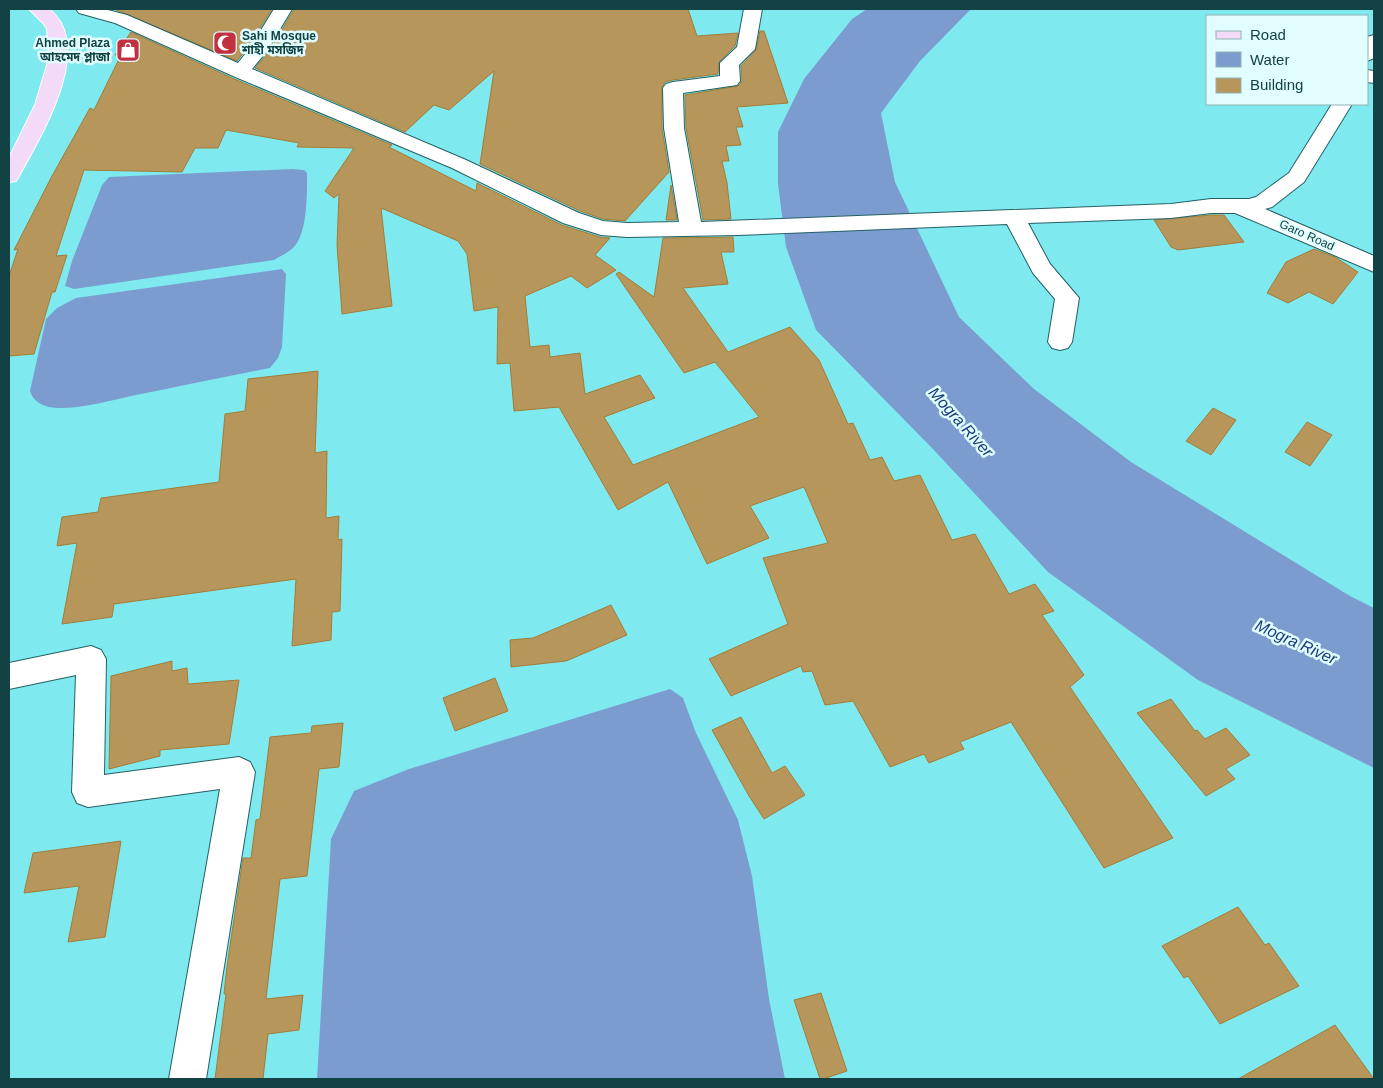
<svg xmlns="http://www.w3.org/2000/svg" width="1383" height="1088" viewBox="0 0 1383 1088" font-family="Arial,'Noto Sans Bengali',sans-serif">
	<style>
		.water { fill: #7c9cd0 }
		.building { fill: #b7965b; stroke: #a37d36 }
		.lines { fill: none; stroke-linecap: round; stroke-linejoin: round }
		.minor-casing { stroke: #266064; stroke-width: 2 }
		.major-casing { stroke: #fff; stroke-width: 2 }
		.minor { fill: #fff; fill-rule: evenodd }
		.major { fill: #f4daf9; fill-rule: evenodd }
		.labels { text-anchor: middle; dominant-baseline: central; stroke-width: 5; stroke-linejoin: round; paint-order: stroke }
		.far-poi-label { font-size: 12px; font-weight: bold; fill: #124244; stroke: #e1fdff; text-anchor: start }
		.far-street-label { font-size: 12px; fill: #124244; stroke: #e1fdff }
		.water-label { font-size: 16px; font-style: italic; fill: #173c7b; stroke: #e1fdff }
	</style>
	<rect width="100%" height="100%" fill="#7eeaf0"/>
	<!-- water -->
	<path class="water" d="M867,9H971L920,61L881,113L895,182L959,317L1034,389L1131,462L1350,596L1374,608V768L1198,680L1048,572L931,447L816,330L786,247L778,184V132L804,79L852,19Z
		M292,169L304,170L307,173C307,192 308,232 294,247C289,252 281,256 274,260L74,289L65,286L72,261L102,185L109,177Z
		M282,269L286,274L282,347L278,358L270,368C225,377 181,386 136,395C112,400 85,408 60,408C47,408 34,404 30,391L46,319L57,308L76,298Z
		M670,689L683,698L696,733L738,820L752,876L769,999L785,1079H317L331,839L354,791L409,769Z"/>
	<!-- building -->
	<path class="building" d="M114,9H272L248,47L237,61Z
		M294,9H688L697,36L738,33L735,46L719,62L718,74L673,80L665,82L662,87V128L669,172L625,221L603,219L580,211L480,164L494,71L449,110L434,105L405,132L255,68L269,52Z
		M760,31H764L788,103L737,107L743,127H736L741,145L726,146L729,161H722L727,183L731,219L703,220L686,128L685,95L738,86L742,81L741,66L756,50Z
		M131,32L232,78L392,145L389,147L476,191L477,183L562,225L600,237L610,238L595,255L616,270L587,288L571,276L525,296L530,347L549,345L550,357L580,353L585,394L640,375L655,398L604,417L633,465L759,417L715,362L684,373L616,274L619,272L654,297L663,238L733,237L734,252H721L728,284L683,288L728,352L790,327L819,360L848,424L853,423L870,460L882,457L894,481L920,475L952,540L975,534L1009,594L1035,584L1054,611L1042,615L1084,675L1070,687L1173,838L1104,868L1011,722L960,742L964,749L929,763L924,754L890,767L853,701L825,705L812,671L803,672L801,666L731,696L709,659L788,624L763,558L828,543L804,487L750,506L769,538L707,564L668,482L618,510L559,407L514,411L510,363L497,364L498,307L474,311L467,254L458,241L381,208L392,306L342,314L337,245L339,194L334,198L325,191L354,148L297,147L299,143L226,130L218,148H195L182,172L84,170L56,256L67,255L55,292H52L34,354L9,356V276L18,249L14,250L52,176L90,108L94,110L121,55H115Z
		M671,185L677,220H666Z
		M1211,215H1224L1244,242L1178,250L1171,247L1154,220Z
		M1314,249L1335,257L1358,272L1333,304L1309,292L1288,303L1267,293L1286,262Z
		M318,371L315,453L327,451L326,518L339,516L338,540L342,539L340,611L332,612L331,640L292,646L296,579L114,604L112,617L62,624L77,543L57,546L62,517L98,512L101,498L219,482L225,414L245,411L248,379Z
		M1213,408L1236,420L1211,455L1186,441Z
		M1307,422L1332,435L1310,466L1285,452Z
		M611,605L627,635L566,661L511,667L510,640L533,638Z
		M172,661V671L187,668L188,684L239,680L229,744L160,750V756L109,769L111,676Z
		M495,678L508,711L455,731L443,698Z
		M1171,699L1195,731L1197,730L1205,739L1226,728L1250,755L1226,769L1235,779L1206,796L1137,713Z
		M741,717L772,773L785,766L805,795L764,819L749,796L712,730Z
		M343,723L339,767L319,769L307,876L280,879L266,999L303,995L299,1030L268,1034L263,1079H215L226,994H224L227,966L243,858H251L256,820L260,819L270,737L311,733L312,726Z
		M121,841L105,937L68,942L79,886L24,893L33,853Z
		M1238,907L1265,945L1269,943L1299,986L1220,1024L1188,976L1184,978L1162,946Z
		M821,993L847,1071L823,1079H820L794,1000Z
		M1335,1025L1374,1079H1238L1319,1034Z"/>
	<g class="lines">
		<!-- minor casing -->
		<g class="minor-casing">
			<path id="minor" d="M76,9H104L127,15L238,63L250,48L274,9H292L267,51L252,69L466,160L579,213L603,221L627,223L679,222L664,128L663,88L666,84L673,82L720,76V63L737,47L744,9H762L755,49L739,65L740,81L737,85L683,93L684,128L701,222L1171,204L1211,199H1249L1256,197L1289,173L1332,104H1352L1304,182L1272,207L1265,209L1374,256V272L1235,213H1211L1171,218L1028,223L1050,264L1079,298L1072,342L1068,348L1060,350L1052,348L1048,342L1055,299L1033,273L1007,224L738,235L627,237L601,235L563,223L452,168L233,76L115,23L79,13Z
				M1374,35V58L1367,61V37Z
				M1367,70L1374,71V83L1367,82Z
				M91,646L101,650L106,659L104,775L239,757L250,762L255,772L206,1079H169L220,789L88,807L77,803L72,792L76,675L9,689V663Z"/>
		</g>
		<!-- major casing -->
		<g class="major-casing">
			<path id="major" d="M29,9H49C96,46 41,136 19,176L16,181L9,182V158L35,105L47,65L49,46L47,29L44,24Z"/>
		</g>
		<!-- minor -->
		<use href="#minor" class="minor"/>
		<!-- major -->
		<use href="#major" class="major"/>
	</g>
	<!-- icons -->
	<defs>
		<g id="mosque-square" transform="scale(1.25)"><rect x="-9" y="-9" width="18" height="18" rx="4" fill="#c23140" stroke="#e1fdff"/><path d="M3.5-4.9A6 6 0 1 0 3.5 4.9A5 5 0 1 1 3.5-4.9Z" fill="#fff"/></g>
		<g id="shop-square" transform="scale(1.25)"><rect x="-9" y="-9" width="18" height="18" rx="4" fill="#c23140" stroke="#e1fdff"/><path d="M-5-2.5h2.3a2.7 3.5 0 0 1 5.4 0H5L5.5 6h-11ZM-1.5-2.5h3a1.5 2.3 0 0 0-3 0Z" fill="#fff"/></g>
	</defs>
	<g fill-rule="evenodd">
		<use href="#mosque-square" x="225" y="43"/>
		<use href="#shop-square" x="128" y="50"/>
	</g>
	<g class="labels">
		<!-- far-poi labels -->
		<g class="far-poi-label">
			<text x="242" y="36">Sahi Mosque<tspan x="242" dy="14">শাহী মসজিদ</tspan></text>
			<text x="110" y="43" text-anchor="end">Ahmed Plaza<tspan x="110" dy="14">আহমেদ প্লাজা</tspan></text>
		</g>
		<!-- far-street labels -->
		<g class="far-street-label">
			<text transform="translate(1307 235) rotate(24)">Garo Road</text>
		</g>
		<!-- water labels -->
		<g class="water-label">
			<text transform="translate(961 422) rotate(48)">Mogra River</text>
			<text transform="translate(1296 642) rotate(24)">Mogra River</text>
		</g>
	</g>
	<!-- border -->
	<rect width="1383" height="1088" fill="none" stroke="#124244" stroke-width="20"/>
	<!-- legend -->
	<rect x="1206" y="15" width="162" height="90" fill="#e1fdff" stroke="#8eb2b4"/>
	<rect x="1216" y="31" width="25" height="8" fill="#f4daf9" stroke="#8eb2b4"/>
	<text x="1250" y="40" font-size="15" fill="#124244">Road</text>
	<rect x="1216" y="52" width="25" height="15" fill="#7c9cd0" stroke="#8eb2b4"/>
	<text x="1250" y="65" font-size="15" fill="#124244">Water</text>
	<rect x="1216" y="78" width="25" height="15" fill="#b7965b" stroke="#8eb2b4"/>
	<text x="1250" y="90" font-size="15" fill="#124244">Building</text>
</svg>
